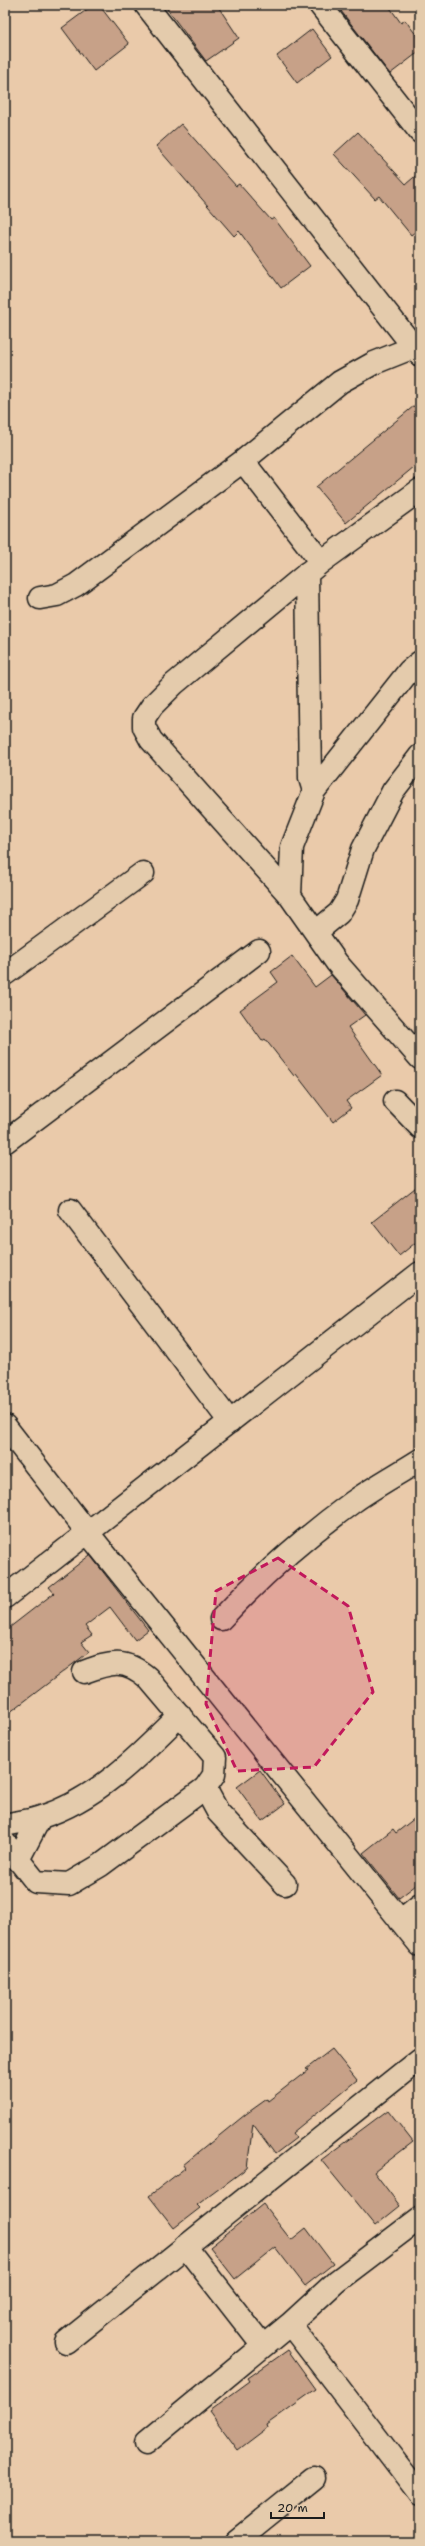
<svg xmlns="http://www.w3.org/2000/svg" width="425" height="2546" viewBox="0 0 425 2546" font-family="'Shantell Sans',sans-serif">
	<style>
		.building { fill: #c7a188; stroke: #1c1c1c }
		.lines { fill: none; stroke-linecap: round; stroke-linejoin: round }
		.minor-casing { stroke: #1c1c1c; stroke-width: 25 }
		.minor { stroke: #e4cbac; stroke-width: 22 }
		.marked { fill: #c2185b; fill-opacity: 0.2; stroke: #c2185b; stroke-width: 3; stroke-dasharray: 8 5; stroke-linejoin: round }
	</style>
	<rect width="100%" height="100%" fill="#eacaaa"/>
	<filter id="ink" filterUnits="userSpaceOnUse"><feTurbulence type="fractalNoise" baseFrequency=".025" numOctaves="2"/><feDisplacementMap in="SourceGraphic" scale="8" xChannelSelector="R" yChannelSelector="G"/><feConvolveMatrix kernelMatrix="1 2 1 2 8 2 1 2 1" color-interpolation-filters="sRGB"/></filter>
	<g filter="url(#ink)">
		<!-- building -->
		<path class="building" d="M93,5H99L129,44L94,71L62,28Z
			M164,5H217L239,38L206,61Z
			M349,5H388L401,23L405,20L420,40V51L390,74L341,11Z
			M312,29L332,56L297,83L277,56Z
			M181,124L236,186L239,184L271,220L274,218L310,266L281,288L239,231L234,236L156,146Z
			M358,132L406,184L420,172V228L411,235L379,196L375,199L334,154Z
			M420,401V462L346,523L316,487Z
			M292,956L315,987L331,975L365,1015L348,1027L382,1075L346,1101L351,1108L333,1122L296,1074L294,1076L265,1039L262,1041L240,1010L278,982L271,972Z
			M420,1184V1239L399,1256L372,1222Z
			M90,1555L148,1630L135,1640L110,1607L85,1626L92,1635L81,1642L89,1652L5,1716V1631L54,1593L49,1587Z
			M260,1770L285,1804L262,1821L237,1787Z
			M420,1814V1882L399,1898L363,1853L393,1829L396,1833Z
			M332,2049L357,2080L292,2133L296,2138L275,2154L253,2124L247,2168L197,2205L200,2208L174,2228L149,2196L185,2168L183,2165L246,2114L267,2099L268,2101L308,2070L306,2069Z
			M388,2110L413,2142L374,2172L400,2206L375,2226L321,2160Z
			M263,2204L291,2240L306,2228L333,2264L305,2286L275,2247L235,2279L210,2247Z
			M288,2350L316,2389L266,2425L267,2428L238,2450L209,2411L250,2381L248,2378Z"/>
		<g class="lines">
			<!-- minor casing -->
			<g class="minor-casing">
				<path id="minor" d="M146,5L420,355
					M320,5L420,132
					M243,461L321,562
					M420,490L321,562L174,684L152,706L144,718V727L151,740L290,896L337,963L420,1058
					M307,573L310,778L314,791
					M40,598L57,595L76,585L243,461L340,382L374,363L414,347
					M290,896L292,847L314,791L409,671L420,662
					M316,932L339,913L347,900L363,849L393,791L420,756
					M5,974L143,873
					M395,1101L420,1127
					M5,1142L259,951
					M70,1210L230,1422
					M5,1426L88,1533L420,1945
					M5,1597L420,1273
					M221,1619C261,1576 305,1537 353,1502C374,1487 398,1474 420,1460
					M84,1672C111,1662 125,1658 148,1678L215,1757L214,1775L205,1788L218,1812L285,1884
					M5,1825C17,1822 30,1821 41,1817C96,1800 140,1755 180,1715
					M5,1843L36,1882L69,1884L101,1865L205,1788
					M18,1860L40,1818
					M400,1921L420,1905
					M420,2218L337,2281L290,2324L420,2494
					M185,2246L263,2346
					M66,2342L420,2059
					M146,2443L290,2324
					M236,2541L314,2478"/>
			</g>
			<!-- minor -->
			<use href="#minor" class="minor"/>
		</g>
	</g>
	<!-- marked area -->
	<path class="marked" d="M278,1558L348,1606L373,1692L314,1767L237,1771L206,1704L216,1591Z"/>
	<!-- margin -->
	<rect width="425" height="2546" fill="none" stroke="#e4cbac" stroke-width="20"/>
	<rect x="10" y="10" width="405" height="2526" fill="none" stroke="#1c1c1c" stroke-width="1.5" filter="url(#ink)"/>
	<!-- scale -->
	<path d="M271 2512v6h53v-6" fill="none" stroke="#1c1c1c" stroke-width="2"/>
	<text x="277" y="2512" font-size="12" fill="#1c1c1c" stroke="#e4cbac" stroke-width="3" paint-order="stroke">20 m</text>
</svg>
